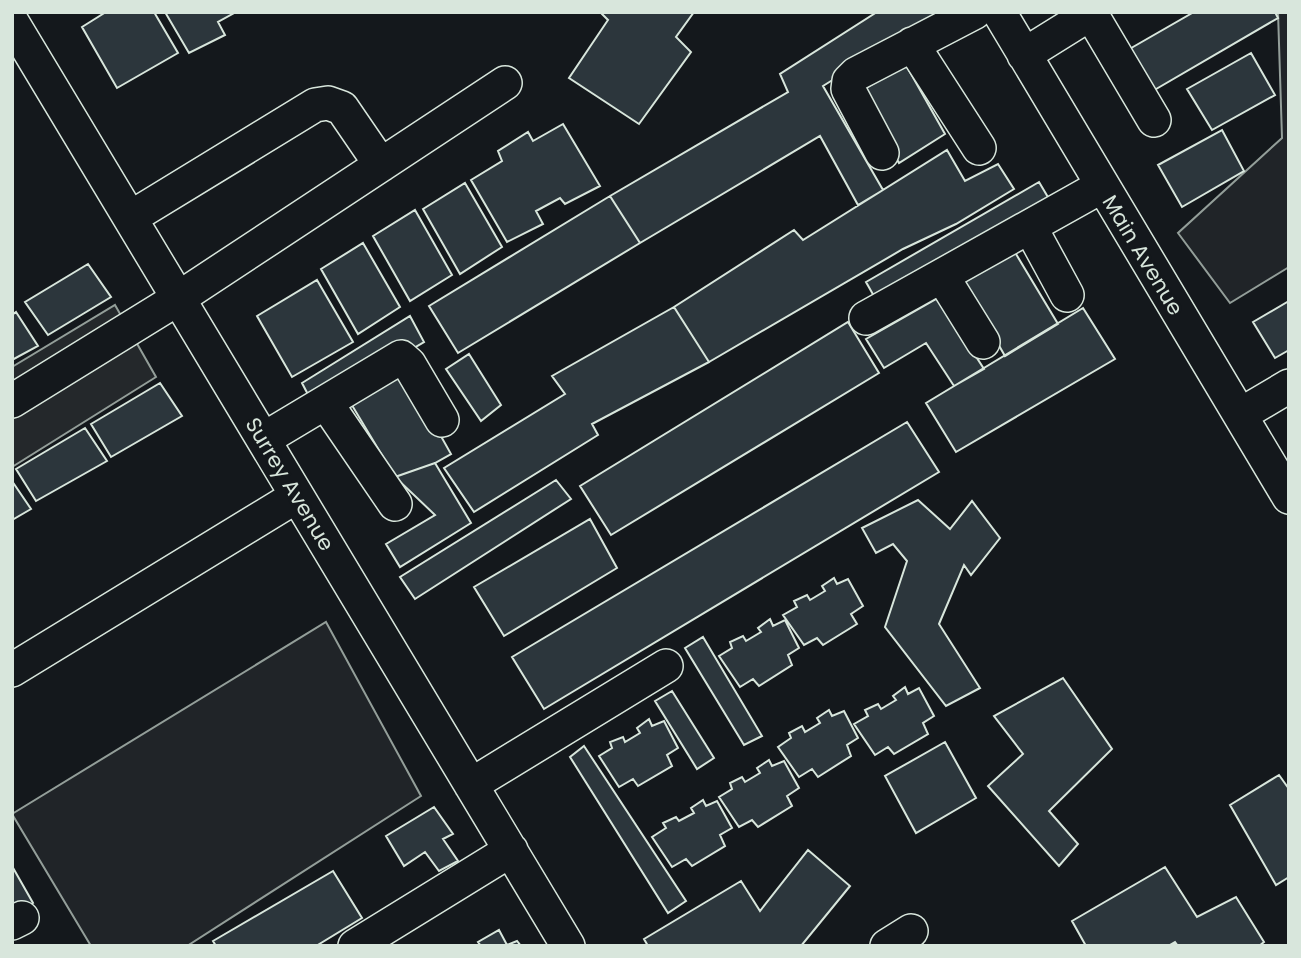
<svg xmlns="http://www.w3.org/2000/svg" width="1301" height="958" viewBox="0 0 1301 958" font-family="Poppins,sans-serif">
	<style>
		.green { fill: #202428; stroke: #939e99; stroke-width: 2 }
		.parking { fill: #24282b; stroke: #939e99; stroke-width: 2 }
		.building { fill: #2c363c; stroke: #d8e6dc; stroke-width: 2 }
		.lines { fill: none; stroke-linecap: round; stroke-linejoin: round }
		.minor-casing { stroke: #d8e6dc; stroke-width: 36 }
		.minor { stroke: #14181c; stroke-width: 33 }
		.labels { text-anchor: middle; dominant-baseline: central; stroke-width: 5; stroke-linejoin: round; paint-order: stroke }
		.street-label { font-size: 21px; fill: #d8e6dc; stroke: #14181c }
	</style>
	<rect width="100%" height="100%" fill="#14181c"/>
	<!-- green -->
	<path class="green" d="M1278,12H1289V267L1230,303L1178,233L1282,138Z
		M326,622L421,796L187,946H91L12,814Z"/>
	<!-- parking -->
	<path class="parking" d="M115,305L156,377L12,467V367Z"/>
	<!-- building -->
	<path class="building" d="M106,12H154L178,53L117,88L82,27Z
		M165,12H236L218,22L225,35L189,53Z
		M600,12H694L676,37L691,52L639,124L569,78L608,20Z
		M877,12H941L823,86L883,190L858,205L820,136L640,243L610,196L788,92L780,74Z
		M1194,12H1275L1278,18L1151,92L1126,51Z
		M1251,53L1275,95L1212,130L1187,89Z
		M906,65L945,134L899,163L859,92Z
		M563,124L600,186L565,204L560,198L536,211L543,224L507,242L471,180L502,161L498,151L528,132L533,141Z
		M1222,130L1244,171L1182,207L1158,165Z
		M947,150L965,181L998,164L1014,189L956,224L903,249L709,362L674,307L794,230L803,240Z
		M1039,182L1052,204L879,305L866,282Z
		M465,183L502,247L460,274L423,209Z
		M610,196L640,243L458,353L429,306Z
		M415,210L452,275L410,301L373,236Z
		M363,243L400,307L358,334L321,269Z
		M1013,249L1058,324L1005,356L962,281Z
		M88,264L111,297L48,335L25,302Z
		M317,280L353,342L292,377L257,316Z
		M938,298L984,369L954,386L926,343L884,368L866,339Z
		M1289,301V350L1275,358L1253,322Z
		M674,307L709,362L592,424L598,435L474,512L444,468L565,394L552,376Z
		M1083,308L1115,359L956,452L926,403Z
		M16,312L38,346L12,360V315Z
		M410,316L424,342L314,406L302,383Z
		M848,322L879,373L611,535L580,486Z
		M469,354L501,405L481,421L446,369Z
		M405,372L451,454L435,463L395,477L350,402Z
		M160,383L182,416L111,457L91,424Z
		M907,422L939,472L544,709L512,657Z
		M85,428L107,461L36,501L16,469Z
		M435,463L471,523L400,567L386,544L435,515L395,477Z
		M556,480L571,499L415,599L400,577Z
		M12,481L31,509L12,520Z
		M918,500L950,529L972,501L1000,538L971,575L964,565L939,624L980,688L946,706L885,627L907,561L893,544L876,553L862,528Z
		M590,519L617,568L504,636L474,587Z
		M834,578L837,584L848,579L863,606L851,614L857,624L823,645L817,638L804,645L783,615L797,607L794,601L807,595L810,600L825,591L822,586Z
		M770,619L773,626L785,620L799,648L788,655L792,665L759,686L753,679L740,687L719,656L732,648L730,642L743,636L746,641L761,632L758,628Z
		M703,637L762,736L744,745L685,648Z
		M1063,678L1112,749L1049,811L1078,844L1059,866L988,786L1023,754L994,716Z
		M905,687L908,694L919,688L934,716L923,723L928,734L894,754L888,747L875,755L854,724L868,716L865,710L878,704L881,709L896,700L893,696Z
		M672,691L714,758L697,769L655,701Z
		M829,710L832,716L844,711L858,738L847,745L851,756L818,777L812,769L799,777L778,747L791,738L789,733L802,726L805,732L820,723L817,718Z
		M649,719L652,726L664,721L678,748L667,755L672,766L638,786L633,779L619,787L599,756L612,748L610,742L623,737L625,742L640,733L637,728Z
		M945,742L976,798L916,833L885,776Z
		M584,746L686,901L668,913L570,757Z
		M769,760L772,766L784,761L799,788L787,796L792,806L758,827L752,820L739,827L719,797L732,789L730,783L742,777L745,782L760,773L757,768Z
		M1279,775L1289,789V877L1276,885L1230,805Z
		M703,800L706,806L717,801L732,828L720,835L725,846L692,866L686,859L672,867L652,837L666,828L663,823L676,817L679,821L694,813L691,808Z
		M434,807L453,834L443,839L458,861L439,871L425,852L404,866L386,836Z
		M808,850L850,886L801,946H648L644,939L741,881L760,911Z
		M12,866L33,903L12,915Z
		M1165,867L1197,917L1236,897L1264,942L1259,946H1178L1175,942L1168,946H1086L1072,921Z
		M333,871L362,918L316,946H216L213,941Z
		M499,930L507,945L517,941L521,946H481L478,942Z"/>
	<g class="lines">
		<!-- minor casing -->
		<g class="minor-casing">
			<path id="minor" d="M999,12L1289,497
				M1090,12L1154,120
				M12,22L568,946
				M912,44L979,148
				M1024,55L1093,12
				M882,153L848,89L849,81L856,74L975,12
				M130,218L315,105L328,103L342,108L381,165
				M1030,227L1067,295
				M942,276L983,342
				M866,318L1102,186
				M12,401L179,298L505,83
				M326,403L395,504
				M1240,415L1289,386
				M264,439L401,357L409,364L442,420
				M12,670L297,496
				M471,785L666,666
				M12,923L22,918
				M355,946L511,850
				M887,946L911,931"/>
		</g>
		<!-- minor -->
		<use href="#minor" class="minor"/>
	</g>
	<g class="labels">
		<!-- street labels -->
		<g class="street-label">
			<text transform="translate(1143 255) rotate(59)">Main Avenue</text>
			<text transform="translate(290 484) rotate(59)">Surrey Avenue</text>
		</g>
	</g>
	<!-- border -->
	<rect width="1301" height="958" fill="none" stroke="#d8e6dc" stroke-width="28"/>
</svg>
